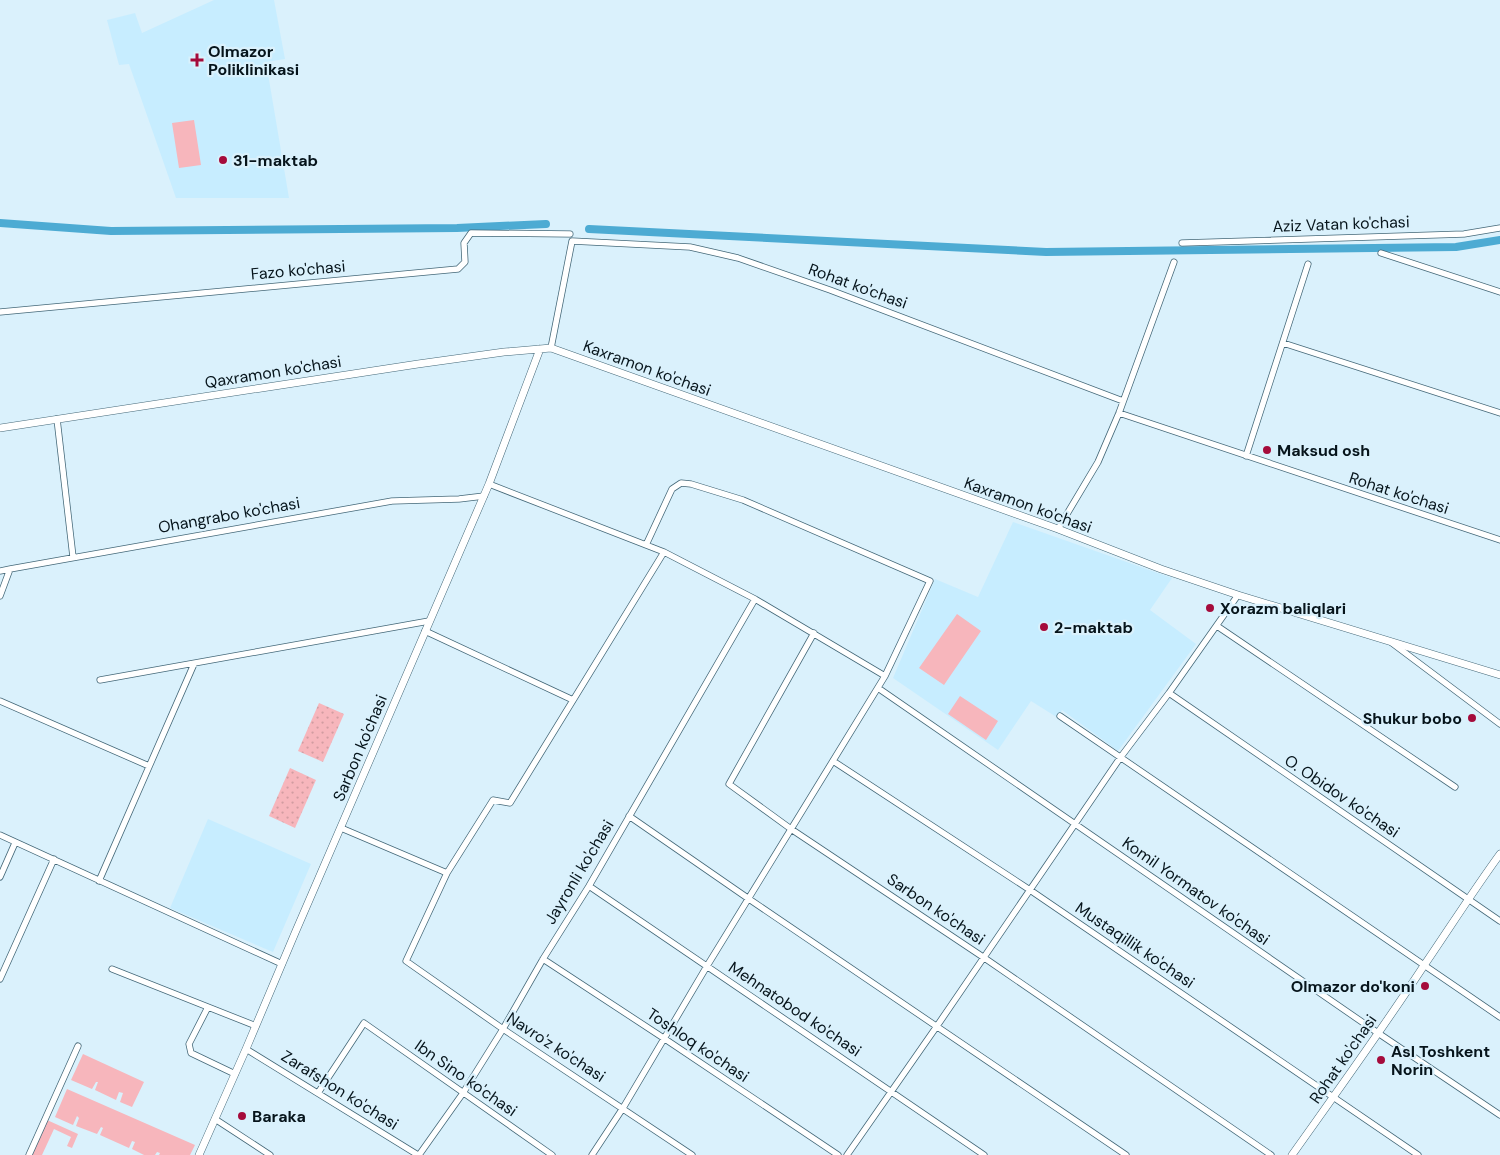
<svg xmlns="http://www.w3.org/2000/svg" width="1500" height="1155" viewBox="0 0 1500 1155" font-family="'DM Sans',sans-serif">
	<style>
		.built { fill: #c7edff }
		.grass { fill: #f7b6bc }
		.park { fill: url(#park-dots) }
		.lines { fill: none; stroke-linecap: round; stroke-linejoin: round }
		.canal { stroke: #4dabd3; stroke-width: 8 }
		.minor-casing { stroke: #446878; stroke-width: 7 }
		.tertiary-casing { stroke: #446878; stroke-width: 8 }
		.minor { stroke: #fff; stroke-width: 5.5 }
		.tertiary { stroke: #fff; stroke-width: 7 }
		.poi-dot { fill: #a50b3b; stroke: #daf1fc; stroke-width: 2 }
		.labels { text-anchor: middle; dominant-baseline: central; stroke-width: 4.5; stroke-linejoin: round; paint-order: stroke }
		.poi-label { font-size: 16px; font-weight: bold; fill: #06141b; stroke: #daf1fc; text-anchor: start }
		.street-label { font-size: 16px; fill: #06141b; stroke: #daf1fc }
	</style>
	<defs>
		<pattern id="park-dots" width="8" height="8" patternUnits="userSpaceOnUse" patternTransform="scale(1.25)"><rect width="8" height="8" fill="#f7b6bc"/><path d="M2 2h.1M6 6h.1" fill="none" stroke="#d29ca1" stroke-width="1.8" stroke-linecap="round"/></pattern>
	</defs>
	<rect width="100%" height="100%" fill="#daf1fc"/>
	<!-- built -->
	<path class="built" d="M214,0H274L285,59L266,62L289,198H176L129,64L119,65L107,20L135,13L142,33Z
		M1013,522L1172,578L1150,610L1196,644L1118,751L1062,710L1058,718L1031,701L998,750L893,678L935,579L978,597Z
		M208,819L311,864L273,952L170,908Z"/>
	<!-- grass -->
	<path class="grass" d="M194,120L201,165L179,168L172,123Z
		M957,614L981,631L944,685L919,668Z
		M960,696L998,721L986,740L948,714Z
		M83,1054L144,1082L132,1107L120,1102L123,1093L119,1092L116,1100L95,1090L98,1082H96L92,1089L71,1080Z
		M67,1089L195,1145L190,1155H159L160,1153L157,1152L155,1155H144L132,1149L135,1142L132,1141L129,1148L100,1135L103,1128L101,1127L97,1134L76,1126L79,1118L77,1116L73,1125L55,1117Z
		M47,1120L78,1134L72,1148L67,1146L71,1137L54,1129L42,1155H32Z"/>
	<!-- park -->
	<path class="park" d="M319,703L344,714L323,762L298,751Z
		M290,768L316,780L295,828L269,816Z"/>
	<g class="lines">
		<!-- canal -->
		<path class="canal" d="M0,223L111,231L457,228L546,224
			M589,229L1046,252L1456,247L1500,240"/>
		<!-- minor casing -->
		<g class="minor-casing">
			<path id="minor" d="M1182,243L1464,234L1500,228
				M1381,253L1500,292
				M0,312L458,269L465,262L464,243L471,233L570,234
				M1283,343L1500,413
				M551,348L572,241L690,247L738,258L830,290L1123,401
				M1119,413L1500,540
				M57,419L73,557
				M1246,456L1308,264
				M489,484L664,552L755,599L885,676
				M1058,529L1098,462L1119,413L1174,262
				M664,552L510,803L493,800L447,873L406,961L503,1029L692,1155
				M0,571L10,569
				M0,596L10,569L392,501L459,499L484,496
				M1217,626L1455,787
				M425,631L573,700
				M814,633L729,784L791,829L983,957L1271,1155
				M1392,643L1500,724
				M100,680L429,621
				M878,688L1378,1033L1500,1115
				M1169,693L1500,921
				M0,701L149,766
				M1060,716L1500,1017
				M833,761L1030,890L1418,1155
				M629,816L749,899L1126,1155
				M341,828L447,873
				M0,835L282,964
				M0,877L15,843
				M99,881L194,664
				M589,886L984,1155
				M543,959L665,1039L838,1155
				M112,969L256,1026
				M0,979L54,859
				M208,1007L189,1044L191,1053L235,1074
				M246,1049L418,1155
				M318,1093L364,1023L552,1155
				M215,1119L270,1155
				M29,1155L78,1046
				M419,1155L463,1093L503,1029L543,959L589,886L755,599
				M592,1155L623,1108L707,966L885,676L930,581L743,500L691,484L681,483L672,489L646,545
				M847,1155L937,1026L1120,758L1169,693L1238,595"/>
		</g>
		<!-- tertiary casing -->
		<g class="tertiary-casing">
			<path id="tertiary" d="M0,428L418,364L504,352L551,348L1058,529L1161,569L1238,595L1500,675
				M199,1155L246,1049L295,933L489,484L540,349
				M1292,1155C1336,1093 1381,1031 1423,967C1449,929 1473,891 1500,854"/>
		</g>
		<!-- minor -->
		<use href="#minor" class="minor"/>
		<!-- tertiary -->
		<use href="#tertiary" class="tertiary"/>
	</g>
	<!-- markers -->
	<g class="poi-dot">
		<path d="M194.5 52.5h5v5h5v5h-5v5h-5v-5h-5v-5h5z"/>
		<circle cx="223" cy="160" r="5"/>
		<circle cx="1267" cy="450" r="5"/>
		<circle cx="1210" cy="608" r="5"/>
		<circle cx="1044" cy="627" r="5"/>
		<circle cx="1472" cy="718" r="5"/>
		<circle cx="1425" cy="986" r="5"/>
		<circle cx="1381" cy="1060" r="5"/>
		<circle cx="242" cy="1116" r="5"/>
	</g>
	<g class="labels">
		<!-- poi labels -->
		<g class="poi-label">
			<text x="208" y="51">Olmazor<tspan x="208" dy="18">Poliklinikasi</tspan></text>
			<text x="233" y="160">31-maktab</text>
			<text x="1277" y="450">Maksud osh</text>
			<text x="1220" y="608">Xorazm baliqlari</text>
			<text x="1054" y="627">2-maktab</text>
			<text x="1462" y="718" text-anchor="end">Shukur bobo</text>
			<text x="1415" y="986" text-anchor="end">Olmazor do'koni</text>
			<text x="1391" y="1051">Asl Toshkent<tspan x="1391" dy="18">Norin</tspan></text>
			<text x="252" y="1116">Baraka</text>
		</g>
		<!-- street labels -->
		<g class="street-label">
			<text transform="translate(1341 224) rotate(-2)">Aziz Vatan ko'chasi</text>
			<text transform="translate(298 270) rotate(-5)">Fazo ko'chasi</text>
			<text transform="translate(858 286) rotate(20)">Rohat ko'chasi</text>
			<text transform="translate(647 368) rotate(20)">Kaxramon ko'chasi</text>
			<text transform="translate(273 372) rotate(-9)">Qaxramon ko'chasi</text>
			<text transform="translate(1399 493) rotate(18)">Rohat ko'chasi</text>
			<text transform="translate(1028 505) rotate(20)">Kaxramon ko'chasi</text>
			<text transform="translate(229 515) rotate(-10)">Ohangrabo ko'chasi</text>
			<text transform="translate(360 748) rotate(-67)">Sarbon ko'chasi</text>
			<text transform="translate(1342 796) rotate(34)">O. Obidov ko'chasi</text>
			<text transform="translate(579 872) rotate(-59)">Jayronli ko'chasi</text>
			<text transform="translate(1196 891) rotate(35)">Komil Yormatov ko'chasi</text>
			<text transform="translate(936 909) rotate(34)">Sarbon ko'chasi</text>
			<text transform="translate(1135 945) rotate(34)">Mustaqillik ko'chasi</text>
			<text transform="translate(795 1009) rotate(34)">Mehnatobod ko'chasi</text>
			<text transform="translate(698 1045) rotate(34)">Toshloq ko'chasi</text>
			<text transform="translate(556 1047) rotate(33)">Navro'z ko'chasi</text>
			<text transform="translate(1343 1059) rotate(-55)">Rohat ko'chasi</text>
			<text transform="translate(466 1078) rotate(35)">Ibn Sino ko'chasi</text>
			<text transform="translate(340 1090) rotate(32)">Zarafshon ko'chasi</text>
		</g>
	</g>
</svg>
